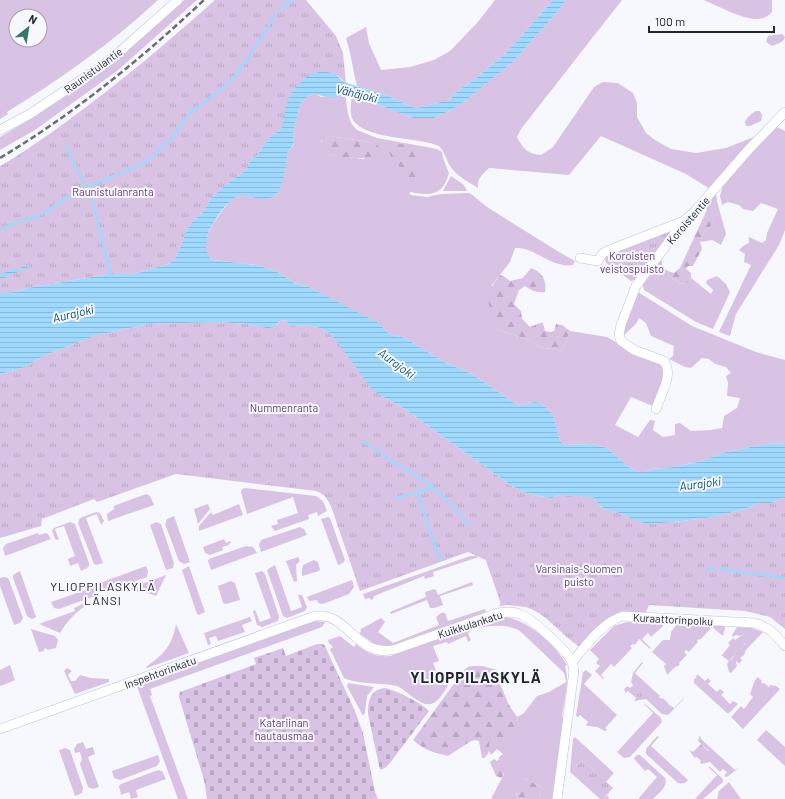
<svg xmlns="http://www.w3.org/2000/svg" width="785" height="799" viewBox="0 0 785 799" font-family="Barlow,sans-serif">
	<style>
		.green { fill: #d8c3e4; fill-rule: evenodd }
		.forest { fill: url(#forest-firs) }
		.wetland { fill: url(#wetland-marsh) }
		.cemetery { fill: url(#cemetery-stones) }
		.park { fill: url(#park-tufts) }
		.water { fill: url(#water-rules) }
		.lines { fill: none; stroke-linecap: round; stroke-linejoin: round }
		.stream { stroke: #9fd9fd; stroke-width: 2.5 }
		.minor-casing { stroke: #bcc3e0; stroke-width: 10 }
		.minor { stroke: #fff; stroke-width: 9 }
		.rail { stroke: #6b6c76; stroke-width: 2.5; stroke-dasharray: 6 3; stroke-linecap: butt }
		.labels { text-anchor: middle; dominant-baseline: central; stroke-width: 4; stroke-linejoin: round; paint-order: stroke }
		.street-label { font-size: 11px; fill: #22242f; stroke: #f7f8fe }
		.park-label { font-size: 11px; fill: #633a78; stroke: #f7f8fe }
		.water-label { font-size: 12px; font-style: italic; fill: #075275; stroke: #f7f8fe }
		.neighbourhood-label { font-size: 12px; letter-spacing: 1px; fill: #22242f; stroke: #f7f8fe }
		.district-label { font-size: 15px; font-weight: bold; letter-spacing: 1px; fill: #22242f; stroke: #f7f8fe }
	</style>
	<defs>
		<pattern id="forest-firs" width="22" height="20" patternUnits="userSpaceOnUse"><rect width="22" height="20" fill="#d8c3e4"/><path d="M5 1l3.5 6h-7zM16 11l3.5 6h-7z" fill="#b9a7c4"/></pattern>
		<pattern id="wetland-marsh" width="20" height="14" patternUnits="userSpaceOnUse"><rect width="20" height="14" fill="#d8c3e4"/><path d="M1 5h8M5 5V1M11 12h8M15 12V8" fill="none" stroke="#b9a7c4"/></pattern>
		<pattern id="cemetery-stones" width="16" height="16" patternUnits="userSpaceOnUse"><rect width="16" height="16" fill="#d8c3e4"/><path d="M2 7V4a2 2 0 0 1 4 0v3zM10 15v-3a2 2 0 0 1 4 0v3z" fill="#b9a7c4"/></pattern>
		<pattern id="park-tufts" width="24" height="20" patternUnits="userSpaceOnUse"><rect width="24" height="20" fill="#d8c3e4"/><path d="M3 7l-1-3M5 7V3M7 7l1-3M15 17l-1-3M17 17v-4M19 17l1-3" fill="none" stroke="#b9a7c4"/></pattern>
		<pattern id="water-rules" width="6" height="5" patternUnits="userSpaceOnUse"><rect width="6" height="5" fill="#9fd9fd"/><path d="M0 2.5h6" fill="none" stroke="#89bad9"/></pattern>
	</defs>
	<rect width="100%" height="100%" fill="#f7f8fe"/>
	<!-- green -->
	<path class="green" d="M0,0H158C112,43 60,79 7,112L8,114L0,119ZM16,16H40V40H16Z
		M184,0H197L117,71L35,130L0,150V137C67,99 128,53 184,0Z
		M495,0H553L505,54L474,80L459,90L447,102H441L418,108L412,107L388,96L357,86C353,70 351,54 346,38L366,27L369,43L381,70L410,67L434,60L450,51L477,23Z
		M566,0H622L521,129L517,137C524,150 527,153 541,155L553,147L594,87L603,82L618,83L633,93L637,103V117L646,133L655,140L671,149L696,153L726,148L759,135L710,189L686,174L601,136L569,175L489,168C482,175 477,178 478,188C469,182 456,176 450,166C446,160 445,152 439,146C419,137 366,140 353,120C349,113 351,103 352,95L413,118H434L453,109L465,101L512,63L555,15Z
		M704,0H772V12C768,16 764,19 758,19C744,20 718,6 704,0Z
		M782,34L785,37C783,43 777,44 772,46L766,42L768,36Z
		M345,93L348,114L351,123L357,130L377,138L437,149L442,152L444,161L449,173C444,194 431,197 411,192L409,193L411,195L427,197L441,194L470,193L487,207L559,252L575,261L573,265C556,268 541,254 525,249C522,248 518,248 515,248L510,262L492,285L496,321L499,330L532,341L539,347L562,351L570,331L607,337L629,350L658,361L666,371L653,406L631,397L615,425L638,437L650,420L655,421L653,430L663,437L675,435V424L680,423L691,431L711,430L722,428L724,416L737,408L740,398L727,396L728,383L726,376L731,373L726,367L715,364L709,359L702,358L691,368L685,367L669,359L673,356L674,346L651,336L646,323L639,318L636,324L623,336L621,331L638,292L692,326L756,352L785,360V443L765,444L722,453L702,461L674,467L653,469L645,472H639L630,468L607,448L592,444L566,445L562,443L559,438L555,422L549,410L540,403L535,402L521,405L514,403L472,374L444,362L405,338L389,334L383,327L309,287L294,283L276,271L256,265L213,260C196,249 211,226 220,214C225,208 229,200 237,196C249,191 264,205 276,195C281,191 286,167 287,160C288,158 287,156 287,154C288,151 292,147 294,144L293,132L301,103L308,96L316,94L321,97ZM331,136L375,143L364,159L329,155L321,141L322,139Z
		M756,111H760L762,115L761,121L750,126H746L745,122C747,117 751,114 756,111Z
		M777,127L785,131V230L779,245L736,314L730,336L719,332L751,265L744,262L745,254L739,250L743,246L749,243V237L762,243L766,240L767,233L778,209L761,203L753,211L743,209L739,205L728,202L722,205L720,196L723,185L774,128Z
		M451,176L464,185L467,191H443Z
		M716,193L717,201L726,234L721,245L712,240L700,242L705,229L713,221L704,216L707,210L703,209Z
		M659,260L662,261V267L668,271L667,275L681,284L687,283L691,278L711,294L713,290L706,283L707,280L717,276L726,284L730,292L713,329L696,322L644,290L643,286V281Z
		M245,488L316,496L323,501L327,511L318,516L317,512L308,515L309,519L275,531L271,526L278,524L277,520L298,513L293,497L247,514L241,492L242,489Z
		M146,494L150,496L154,505L108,521L107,514L114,509V506L116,505Z
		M208,504L210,509L198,524L194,509Z
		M239,504L243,515L199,531V526L211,512L213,515Z
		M96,512L100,513L104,521L101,525L97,514L86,518L103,563L96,565L94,564L78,523L80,518Z
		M174,516L190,562L184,564L179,561L165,524L167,519Z
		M328,517L330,518L345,560L343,563L338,565L321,519Z
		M70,522L75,524L89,563V566L87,568L81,571L78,563L70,566L68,559L75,556L64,526L55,529L59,540L55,539L52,531L54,528Z
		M156,522L161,524L174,563L173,568L166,570L150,525Z
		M300,527L304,529L307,535L261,552L259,545L261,540Z
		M38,533L39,535L46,533L48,534L51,539L5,556L3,548L6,544Z
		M224,539L226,543L230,541L231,542L229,545L222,547L223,550L210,555L205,553L203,547Z
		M246,546L253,547L257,553L211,570L208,561L209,559Z
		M470,556H476L486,560L526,607L507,605L499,606L501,604L486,560L479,557L433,572L434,576L425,579L424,576L374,596L373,599L371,600L370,598L365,599L363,594Z
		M298,557L300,561L296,565L297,580V581L294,582L286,561Z
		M314,560L318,562L320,570L319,571L302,576V569L303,565Z
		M275,565L291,611L302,607L298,595H302L307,607L305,611L287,618L283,616L267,570Z
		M146,566L148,571L147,577L109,591L103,589L100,583Z
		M189,566L205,612L199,615L197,614L182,570Z
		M20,571L36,617L32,619L27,616L13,578V575Z
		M262,571L265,574L279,616L278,621L262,627L257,625L253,611L255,610L260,622L271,618L255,573Z
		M166,575L156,596C144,591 133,591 120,592Z
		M4,577L8,578L9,580L23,618L20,623L14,625L0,586V578Z
		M352,580L354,587L349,594L323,604L318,603L317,600L309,601L307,597Z
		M231,581L235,583L240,600L226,604L223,603L218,586Z
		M472,582L473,585L440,596L443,605L434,608H430L427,600L391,614L390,612L426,597L425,592L434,589L436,590L438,595Z
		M97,586L98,593L95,596L59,609L54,608L51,602Z
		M87,602L88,604C76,612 67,621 60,633L39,624L75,611L74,608Z
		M485,609L486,612L388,647L376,645L360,634L361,629L381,618L385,622L378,632L393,643L439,625L436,617L441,613H445L448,621Z
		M250,617L252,621L242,625L245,632L218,641L216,636L209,638L211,644L208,645L204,633Z
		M505,617C528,620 556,645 567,665L565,666C570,682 564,701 562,717L564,718L552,799H539L542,787L524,778L516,794L518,799H491L504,774L503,761L498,758L503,754L497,749L491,755L489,752V743L519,726L517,717L524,713L537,696L549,692L566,682L564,673L560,669L520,631C509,624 489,625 477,629L476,625L496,618Z
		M315,621L325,622L322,627L150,689L152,695L150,696L188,799H178L136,684Z
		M627,622L663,624V626L651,637L648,633L642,639L651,648L650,649L639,639L635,645L633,644L630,646L632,648L614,667L611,664L601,675L604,678L603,679L595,671L600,666L596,663L599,659L590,650L614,626Z
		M176,624L189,653L147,668L146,667C164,654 172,646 176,624Z
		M677,624L724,626L725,628L723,636L712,627L700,640L699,639L697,641L698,642L689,652L686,650L684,652L687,655L679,663L680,664L677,667L676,666L667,675L664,666L666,664L652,652L663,640H670L671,632Z
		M737,627L751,628L763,632L746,650L744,655L740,658L742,660L739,664L737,661L736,662L737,666L731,673L729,672L727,664L729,661L721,655L723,654L731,660L736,653L743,649L741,647L745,644L742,635L739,636L736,635L733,637L732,635Z
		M467,628L470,632L468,633L471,640L468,642L466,636L448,644L447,642L433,646L439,661L433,663L436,670L433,673V675L438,676L443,685L449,684C445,690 439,702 431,704C421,707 407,691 399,687C393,684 387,685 381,684C369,683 355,683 344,678L330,649L333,647L329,643L328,640L340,636L354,647L356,644C367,653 375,657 390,656Z
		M31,629L55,636L58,640L56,648L47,650L46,648L44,649V651L39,652Z
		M642,662L643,663L635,673L660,696L659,697L662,699L663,698L668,703V704L674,708L684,698V699L668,715L662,714L646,699L634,701L636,698L628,691L626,693L624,689L627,686L630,688L633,685L631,682L633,673Z
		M10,665L15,680L1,686L0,685V670Z
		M67,668L72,671L68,675L71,681H75L80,675L91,678L109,679V682L75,694L64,671Z
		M586,670L592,675L584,684L617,715L605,728L607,730L605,731L597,727L588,726L586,725L588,722L580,715L578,717L576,716L583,672Z
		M697,674L705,681L708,678L711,681L708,684L717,692L720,689L724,692L721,695L730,704L733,701L738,704L729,713H727L694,683V678L696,679Z
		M758,677L762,681L761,682L763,684L764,683L769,687L770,685L776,686L780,689L743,729L731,717L741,706L744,709L753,697L750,694L755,680Z
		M348,683L374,687L367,696L365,713L363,716L347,686Z
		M644,704H645L661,718L662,722L630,757L624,758L617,752L653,713Z
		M766,730L785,747V766L757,740Z
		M700,735L701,739L735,770L740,767L727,777L724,776L727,772L723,769L720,772L710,762L701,764L700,763L701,761L697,757L695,758L691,753L690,750L693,752L698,747L710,752L698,741Z
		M657,736L659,737L651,746L688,780C685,784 682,784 678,783L646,754V749Z
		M575,737L614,773L606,782L582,760L573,769L605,798L607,795L609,798L608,799H600L570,772L573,739Z
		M83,742L86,749L93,747L95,754L88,757L99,787L93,789L88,787L80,764L82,759L80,752L75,753L74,749L77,744Z
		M65,748L70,750L83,788L82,793L75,796L59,750Z
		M158,755L160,761L157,766L120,780L114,778L112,771Z
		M637,755H640L665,778C668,787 659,793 653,799H638L657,777L648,769L645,771L635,760L634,758Z
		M708,767H710L723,779V782L703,799H695L717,775Z
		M158,770L162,771L166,779L136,790L138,797L131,799L129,792L121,795L119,786L121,784Z
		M729,782L741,799H717L719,791Z"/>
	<!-- forest -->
	<path class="forest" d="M331,136L375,143L379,147L375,157C359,159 344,158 329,155C326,148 320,146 322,138Z
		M394,144H404L416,151L421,171L419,184L412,185L404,180L398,164L392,159L389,151Z
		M704,216L713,220L709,229H705L700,242L702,249L693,266H688L686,269L691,273V278L687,283L681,284L667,275L668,271L674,273L680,268Z
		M531,268C542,272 547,280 545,292C537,293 532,291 525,286L519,290L514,304L521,311L522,319L530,327L540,323H543L545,331L551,332L554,331L556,324L562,325L570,331L562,351L539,347L532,341L499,330C489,304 481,300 500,275L505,277L510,281L523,278Z
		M473,666H483L497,670L498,671L496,676V680L501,686L509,705L517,717L519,726C513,734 507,738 497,742L494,741L489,743C490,749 489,755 484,758H482L479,741L475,740L471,741L448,756C435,753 424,750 413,740L464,670L468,667Z
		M494,759L497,761L499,759L503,761L506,766L502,778L496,776L490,762Z
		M524,778L542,787L539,799H518C515,792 517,787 520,780Z"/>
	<!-- wetland -->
	<path class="wetland" d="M266,153L272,155L271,157L283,180L279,191L257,176L246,183L244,179L259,164Z"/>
	<!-- cemetery -->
	<path class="cemetery" d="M317,644H323L325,646L355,711L363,733L375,792L378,799H207L204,780L179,697L180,692L256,664L254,658L283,648L286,656Z
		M385,688C395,690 422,703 429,711L390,763L385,768L380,770L368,714C368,702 370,689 385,688Z"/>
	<!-- park -->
	<path class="park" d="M215,0H306L336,36L343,53L346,83L338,76L333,74L305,78L301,83L281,129L270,137L255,158H252L250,161L246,170L224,186L211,198L204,211L192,222L186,231L180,248L175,259L169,264L134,274H110L28,288L15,292L0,293V166C23,153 45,137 66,122C118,84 167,43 215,0Z
		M680,224L638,279L631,281L606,263L605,258L606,256Z
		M286,320L289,326C306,325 317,324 331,334L383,397L399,405L509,484L523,492L538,496L552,498L561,495L588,496L593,497L600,506L604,509L619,513L647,524L674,522L713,517L745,509L759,503H771L780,499L785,498V629L770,617L745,611L649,605L645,614L627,613L580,647C553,630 539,598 499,606L501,604L486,560L468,552L360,591L332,509C328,500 326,495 316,491L176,474L97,502L94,499L42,519L41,526L0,538V374L26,367L43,356L97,335L149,324L219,322L247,324L258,326L277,325L280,321Z
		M742,635L745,636L747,640L742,647L743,649L739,655L736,653L730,660L723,654L730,645L728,643L733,638L735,640Z
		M637,682L646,691L639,699L629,690Z
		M701,744L710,753L703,760L696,753L700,749L698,747Z
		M582,760L613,788L604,798L573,769Z"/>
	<!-- water -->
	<path class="water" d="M553,0H566L555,15L512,63L465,101L453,109L434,118H413L352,95L345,93C341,95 339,97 336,97C331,98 320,96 316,94L308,96L301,103L293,132L294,143C292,147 288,151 287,154C287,156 288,158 287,160C286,167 282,190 276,195C263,206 249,192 238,196C227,200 214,221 209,231C205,241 204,255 213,260L256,265L276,271L294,283L309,287L380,324L389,334L405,338L444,362L472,374L514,403L521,405L535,402L540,403L549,410L553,416L555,422L559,438L562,443L566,445L592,444L607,448L630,468L639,472H645L653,469L674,467L702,461L722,453L765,444L785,443V498L780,499L771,503H759L745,509L713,517L674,522L647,524L638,521L619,513L604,509L600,506L593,497L574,496L561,495L552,498L538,496L523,492L509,484L399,405L383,397L372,389L331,334C317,324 306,325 289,326L286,320L280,321L274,327L267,328L247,324L219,322L149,324L97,335L43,356L26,367L0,374V293L15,292L28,288L110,274H134L169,264L175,259L180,248L186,231L192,222L204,211L211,198L224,186L246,170L250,161L252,158H255L270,137L281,129L288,99L293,90L305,78L312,74L323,71L335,74L344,82L388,96L412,107L418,108L441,102H447L459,90L474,80L505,54Z
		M29,265V267L4,278H0V274Z"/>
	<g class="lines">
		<!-- stream -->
		<path class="stream" d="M280,9L291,0
			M66,147L88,191
			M92,199L111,276
			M0,229L40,215L49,210L72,194L146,162L168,142L190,113L226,85L238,72L268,28L274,14
			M363,441L386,457L434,487L470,525
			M420,491L419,498L440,560
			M396,498L434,487
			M707,569H713
			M720,569L785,578"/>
		<!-- minor casing -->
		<g class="minor-casing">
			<path id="minor" d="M0,130L30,114L99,68L116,55L178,0
				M580,258L598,261L602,254L607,251L684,221
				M656,409C660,396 674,374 664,361L634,350L621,341L619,335L621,325L636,286L684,221L695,211L750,148L785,112
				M572,662C586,646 601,623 623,616L754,623C768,626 776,635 785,646
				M0,729L315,616C348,611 357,660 396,649L498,613C505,612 512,611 520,614C532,619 567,650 572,662C574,667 574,673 573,678L557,799"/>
		</g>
		<!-- minor -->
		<use href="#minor" class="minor"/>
		<!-- rail -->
		<path class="rail" d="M0,158C75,113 141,59 204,0"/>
	</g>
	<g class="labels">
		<!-- street labels -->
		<g class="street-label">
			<text transform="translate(93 70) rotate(-36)">Raunistulantie</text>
			<text transform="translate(688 220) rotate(-49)">Koroistentie</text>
			<text transform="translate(673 619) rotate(3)">Kuraattorinpolku</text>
			<text transform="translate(470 624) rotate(-18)">Kuikkulankatu</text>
			<text transform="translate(160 672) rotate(-20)">Inspehtorinkatu</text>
		</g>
		<!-- park labels -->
		<g class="park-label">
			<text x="113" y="191">Raunistulanranta</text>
			<text x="632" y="255">Koroisten<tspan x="632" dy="13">veistospuisto</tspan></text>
			<text x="284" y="407">Nummenranta</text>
			<text x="579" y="568">Varsinais-Suomen<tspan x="579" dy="13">puisto</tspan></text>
			<text x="284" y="722">Katariinan<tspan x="284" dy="13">hautausmaa</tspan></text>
		</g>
		<!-- water labels -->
		<g class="water-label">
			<text transform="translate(357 93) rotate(14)">Vähäjoki</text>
			<text transform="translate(73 313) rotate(-13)">Aurajoki</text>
			<text transform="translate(397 363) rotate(37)">Aurajoki</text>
			<text transform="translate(700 483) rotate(-7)">Aurajoki</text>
		</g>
		<!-- neighbourhood labels -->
		<g class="neighbourhood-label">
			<text x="103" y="586">YLIOPPILASKYLÄ<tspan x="103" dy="14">LÄNSI</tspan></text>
		</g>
		<!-- district labels -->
		<g class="district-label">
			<text x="476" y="677">YLIOPPILASKYLÄ</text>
		</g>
	</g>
	<!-- north arrow -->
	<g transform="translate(28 28) rotate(30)"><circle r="19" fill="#f7f8fe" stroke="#a2a3ab"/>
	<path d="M0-3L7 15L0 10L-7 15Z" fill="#35786b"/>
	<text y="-6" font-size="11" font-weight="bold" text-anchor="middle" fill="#22242f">N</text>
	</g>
	<!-- scale -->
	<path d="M649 26v6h125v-6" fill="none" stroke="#22242f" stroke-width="2"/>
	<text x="655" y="26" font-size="12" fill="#22242f" stroke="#f7f8fe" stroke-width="3" paint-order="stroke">100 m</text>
</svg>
